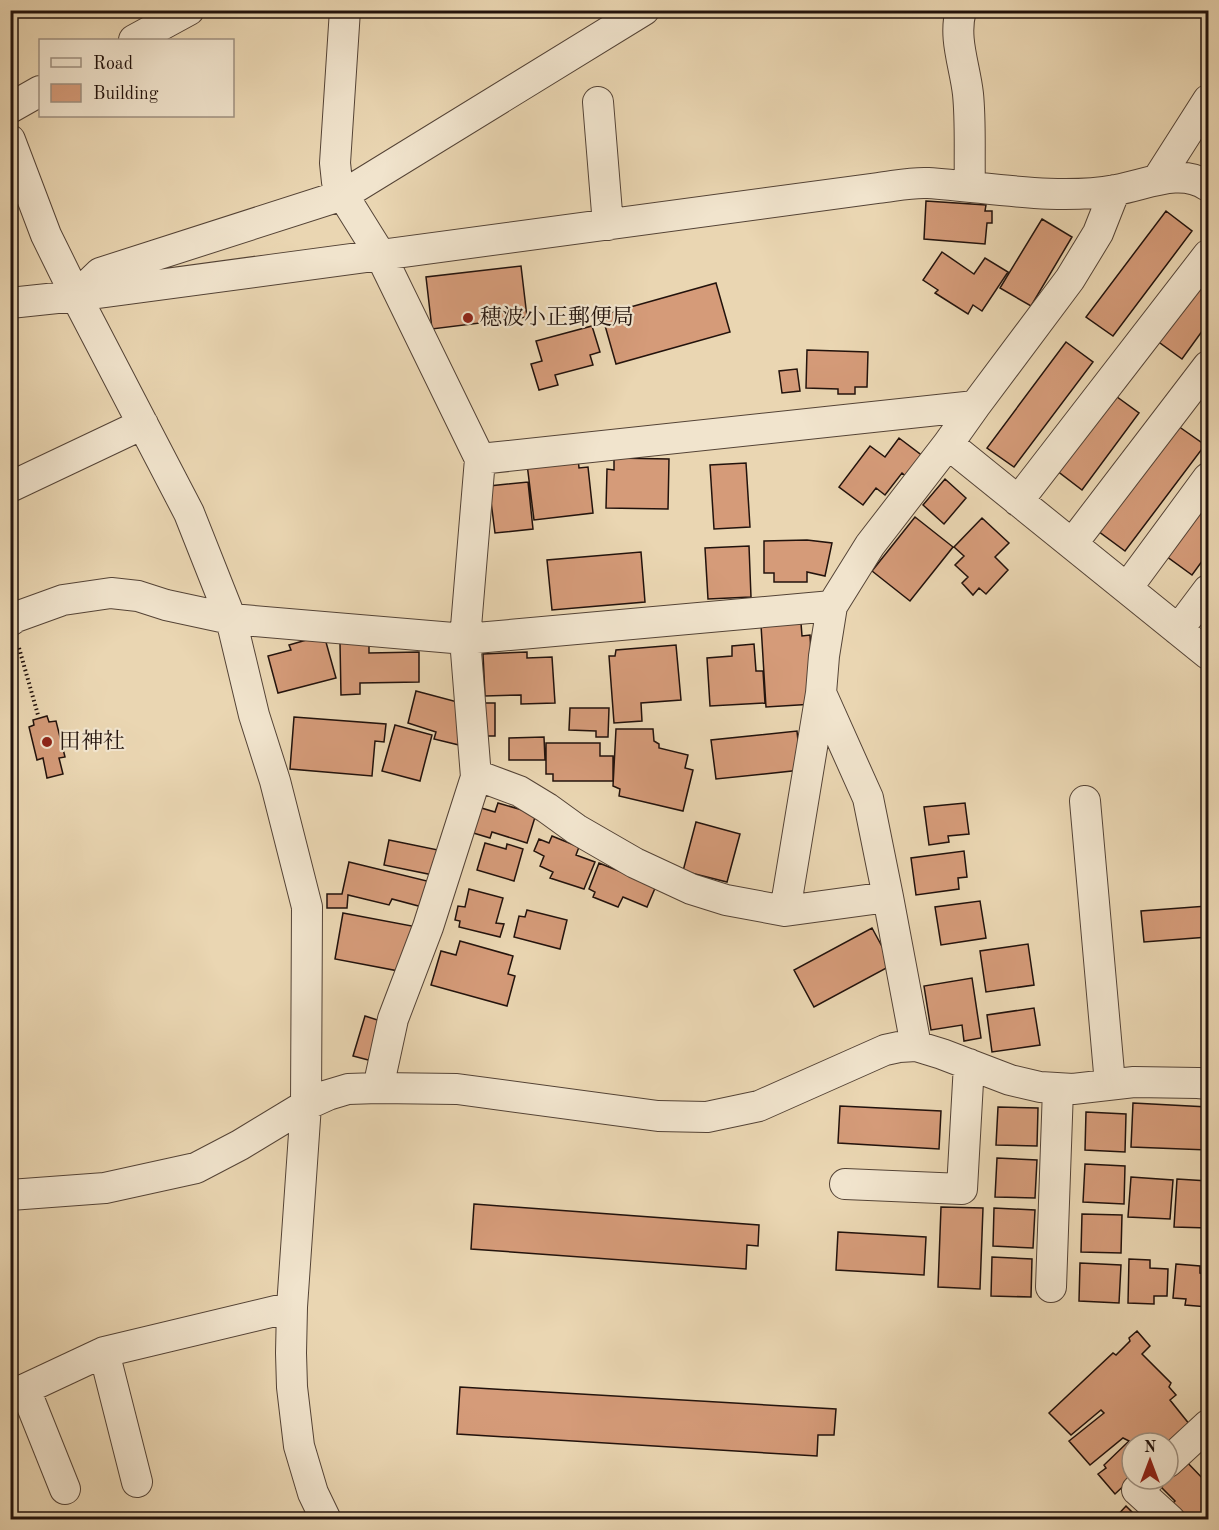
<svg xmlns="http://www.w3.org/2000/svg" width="1219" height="1530" viewBox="0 0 1219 1530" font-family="'Old Standard TT','Noto Serif JP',serif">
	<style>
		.building { fill: #d59b79; stroke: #22120c; stroke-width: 1.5 }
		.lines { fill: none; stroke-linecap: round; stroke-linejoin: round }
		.minor-casing { stroke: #544336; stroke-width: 32 }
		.path { stroke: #22120c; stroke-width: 4; stroke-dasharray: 1.5 3; stroke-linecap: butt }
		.minor { stroke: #f1e4cd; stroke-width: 30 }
		.poi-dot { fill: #8f2418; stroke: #f1e4cd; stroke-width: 2 }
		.labels { text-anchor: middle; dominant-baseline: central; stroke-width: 4.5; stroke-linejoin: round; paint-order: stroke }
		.poi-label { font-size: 22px; fill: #22120c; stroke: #f1e4cd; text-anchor: start }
	</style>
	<rect width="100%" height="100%" fill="#ead6b2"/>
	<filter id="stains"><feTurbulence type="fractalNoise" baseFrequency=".00333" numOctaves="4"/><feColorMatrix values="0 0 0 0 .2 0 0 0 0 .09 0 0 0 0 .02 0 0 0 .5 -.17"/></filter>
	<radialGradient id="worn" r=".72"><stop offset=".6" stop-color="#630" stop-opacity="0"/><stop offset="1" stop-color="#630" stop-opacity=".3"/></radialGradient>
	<!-- building -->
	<path class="building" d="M926,201L986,205L985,211H992V223H987L985,244L924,239Z
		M1166,211L1192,231L1113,336L1086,317Z
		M1042,219L1072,237L1031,306L1000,288Z
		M942,252L974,274L985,258L1008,272L982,311L973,305L968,314L935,293L938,290L923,280Z
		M521,266L527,317L432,329L426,277Z
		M1208,268V323L1182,359L1156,340Z
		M716,283L730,332L616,364L602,315Z
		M592,326L600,352L590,355L593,365L555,375L558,385L539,390L531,364L542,361L536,341Z
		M1066,342L1093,362L1014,467L987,448Z
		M807,350L868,352L867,387H855V394H838V389L806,388Z
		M797,369L800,391L782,393L779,371Z
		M1113,394L1139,413L1082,490L1056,470Z
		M1178,426L1205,445L1125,551L1098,531Z
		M899,438L924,457L908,478L902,473L885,495L876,488L863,505L839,487L870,446L885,457Z
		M578,458L579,468L588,467L593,513L534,520L527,464Z
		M614,458L669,459L668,509L606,508L607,469L614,470Z
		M746,463L750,527L714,529L710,465Z
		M945,479L966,498L944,524L923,505Z
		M528,482L533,529L495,533L489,486Z
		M1208,498V553L1192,575L1166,556Z
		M915,517L953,547L910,601L872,571Z
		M982,518L1009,543L995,557L1008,570L986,594L979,588L973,595L962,583L968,577L955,565L964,556L954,547Z
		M807,540L832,543L825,576L807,572V582H774V573H764V541Z
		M749,546L751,597L708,599L705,548Z
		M641,552L645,602L552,610L547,560Z
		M801,623L802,636L810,635L814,704L766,707L761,625Z
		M324,635L336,678L278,693L268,656L291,650L289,645Z
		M340,643H369V653L419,652V682L360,683V694L341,695Z
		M754,644L756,671H763L765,703L710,706L707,658L732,656V646Z
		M676,645L681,700L641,703L642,721L614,723L609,656H615L616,650Z
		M527,652V658L552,657L555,703L521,704V695L485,696L483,654Z
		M416,691L465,704L459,745L434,739L436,732L408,723Z
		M479,703H495V736H479Z
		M570,708H609L608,737H596V731L569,730Z
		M47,716L49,722L56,721L65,757L59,758L63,774L47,778L43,758L37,760L29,727L34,725L33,720Z
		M294,717L386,724L384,742L375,741L372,776L290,769Z
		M395,725L432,735L420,781L382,771Z
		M616,729H653L654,741L659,744V748L688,755L685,768L693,770L683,811L619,796L620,789L613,786Z
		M797,731L801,770L716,779L711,740Z
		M544,737L545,760H509V738Z
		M546,743H600V756H613V781H553V774H546Z
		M498,803L536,814L527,843L492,832L490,838L470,832L478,807L495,812Z
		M965,803L969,834L948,836L949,842L929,845L924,807Z
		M696,822L740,834L727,882L683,871Z
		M552,836L579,847L576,855L595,862L584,889L550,878L553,872L540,866L544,856L534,851L539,839L549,843Z
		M389,840L443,851L438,876L384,865Z
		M485,843L506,849L507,844L523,849L514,881L477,870Z
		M964,851L967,877L958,878L959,889L916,895L911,858Z
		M349,862L431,882L426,908L392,899L389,905L348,895L347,908H327V894H342Z
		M599,863L656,886L647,907L623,897L618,907L593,897L595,892L589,889Z
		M469,889L503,898L496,923L504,924L500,937L459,927L460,921L455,920L458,906L465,907Z
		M980,901L986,938L941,945L935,907Z
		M1207,906L1208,937L1144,942L1141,911Z
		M527,910L567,920L560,949L514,937L519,916L525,917Z
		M343,913L412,926L404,972L335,959Z
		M872,928L892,965L814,1007L794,970Z
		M460,941L513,956L508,974L515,976L507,1006L431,985L441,951L456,955Z
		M1028,944L1034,985L986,992L980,951Z
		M972,978L981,1038L964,1041L962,1025L931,1030L924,986Z
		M1034,1008L1040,1045L992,1052L987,1015Z
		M365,1016L387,1023L376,1062L353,1056Z
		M1133,1103L1208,1107V1150L1131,1147Z
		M840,1106L941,1111L939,1149L838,1143Z
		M998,1107L1038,1108L1037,1146L996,1145Z
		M1086,1112L1126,1114L1125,1152L1085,1150Z
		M997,1158L1037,1160L1035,1198L995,1197Z
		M1085,1164L1125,1166L1124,1204L1083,1202Z
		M1131,1177L1173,1180L1170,1219L1128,1217Z
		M1177,1179L1208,1181V1228L1174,1227Z
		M474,1204L759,1225L758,1246L747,1245L746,1269L471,1249Z
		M941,1207L983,1208L980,1289L938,1287Z
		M994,1208L1035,1210L1033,1248L993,1246Z
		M1082,1214L1122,1215L1121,1253L1081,1252Z
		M838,1232L926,1237L924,1275L836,1270Z
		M992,1257L1032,1259L1031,1297L991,1296Z
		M1129,1259L1150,1260V1268L1168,1269L1167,1296H1154V1304L1128,1303Z
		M1080,1263L1121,1265L1119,1303L1079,1301Z
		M1176,1264L1200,1266V1273L1208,1274V1307L1185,1305L1186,1299L1173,1298Z
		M1137,1331L1150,1346L1142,1354L1171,1383L1169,1387L1176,1395L1170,1400L1190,1425L1168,1443H1132V1478L1115,1494L1098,1474L1106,1468L1104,1465L1129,1441L1123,1438L1090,1465L1069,1441L1104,1413L1101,1410L1071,1435L1049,1413L1113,1353L1116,1355L1130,1341L1129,1338Z
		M460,1387L836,1409L834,1435H818L817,1456L457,1434Z
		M1182,1457L1208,1484V1520H1190L1185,1514L1181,1519L1169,1507L1175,1501L1156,1482L1159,1479H1168V1470Z
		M1126,1506L1140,1520H1113Z"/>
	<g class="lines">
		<!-- minor casing -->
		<g class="minor-casing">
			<path id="minor" d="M345,10L335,163L337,182L343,195L381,256L480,459L465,639L476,777L428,927L393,1019L378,1088
				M961,10C953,38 965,66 968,94C971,124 969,156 970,187
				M134,40L189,10
				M598,102L608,225
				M10,108L40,91
				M10,140L46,235L76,296L189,513L231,619L254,715L275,781L307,907L306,1105L292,1307L291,1353L292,1387L299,1446L313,1493L326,1520
				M1157,180L1208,100
				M76,296L100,273L343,195L644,10
				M10,303L76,296L878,188C895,186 912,182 928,183C989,187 1056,201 1116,190C1146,185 1180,167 1208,186
				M948,444L1208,654
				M480,459L975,406
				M10,487L143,424
				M1018,501L1208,255
				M1072,544L1208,366
				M1127,588L1208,478
				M832,606L824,656L821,693L868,798L888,897L916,1046
				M10,621L16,617L63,600L111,593L138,596L166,605L231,619L465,639L832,606L870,545L948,444L975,406L1070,279L1098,233L1115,190
				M1178,630L1208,590
				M476,775L519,791L547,808L576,829L635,863L691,889L726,900L785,911L888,897
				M1085,801L1110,1084
				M785,911L821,693
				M845,1184L962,1189L969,1064
				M10,1195L105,1188L196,1168L240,1145L306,1105L328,1095L348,1089L378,1088L457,1089L658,1116L707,1117L759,1106L885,1050L899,1047L916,1046L942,1054L1010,1080L1040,1087L1073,1089L1134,1082L1198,1083L1208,1084
				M1051,1287L1058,1089
				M104,1352L137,1482
				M25,1389L65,1489
				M10,1396L104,1352L292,1307
				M1168,1462L1208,1425
				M1149,1479L1137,1490L1170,1520"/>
		</g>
		<!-- path -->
		<path class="path" d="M19,648L38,715"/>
		<!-- minor -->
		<use href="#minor" class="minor"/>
	</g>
	<!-- markers -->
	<g class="poi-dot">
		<circle cx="468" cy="318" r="6"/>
		<circle cx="47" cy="742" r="6"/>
	</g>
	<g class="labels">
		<!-- poi labels -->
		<g class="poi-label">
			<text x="480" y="318">穂波小正郵便局</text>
			<text x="59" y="742">田神社</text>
		</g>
	</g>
	<!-- margin -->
	<rect width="1219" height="1530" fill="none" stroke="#ead6b2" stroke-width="36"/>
	<rect x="12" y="12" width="1195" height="1506" fill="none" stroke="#22120c" stroke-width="3"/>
	<rect x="18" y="18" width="1183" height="1494" fill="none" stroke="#22120c" stroke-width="1.5"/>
	<!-- legend -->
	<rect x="39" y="39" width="195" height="78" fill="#f1e4cd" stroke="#9e9080" stroke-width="1.5"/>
	<rect x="51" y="58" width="30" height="9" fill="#f1e4cd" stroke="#9e9080" stroke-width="1.5"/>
	<text x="93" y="69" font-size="18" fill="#22120c">Road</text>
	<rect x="51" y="84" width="30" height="18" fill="#d59b79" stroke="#9e9080" stroke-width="1.5"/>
	<text x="93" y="99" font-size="18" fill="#22120c">Building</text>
	<!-- north arrow -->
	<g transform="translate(1150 1461)"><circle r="28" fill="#f1e4cd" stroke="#9e9080" stroke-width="1.5"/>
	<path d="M0-4.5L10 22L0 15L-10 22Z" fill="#8f2418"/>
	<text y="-9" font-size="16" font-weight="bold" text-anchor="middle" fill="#22120c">N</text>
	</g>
	<rect width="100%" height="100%" filter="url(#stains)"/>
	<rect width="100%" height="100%" fill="url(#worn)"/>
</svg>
